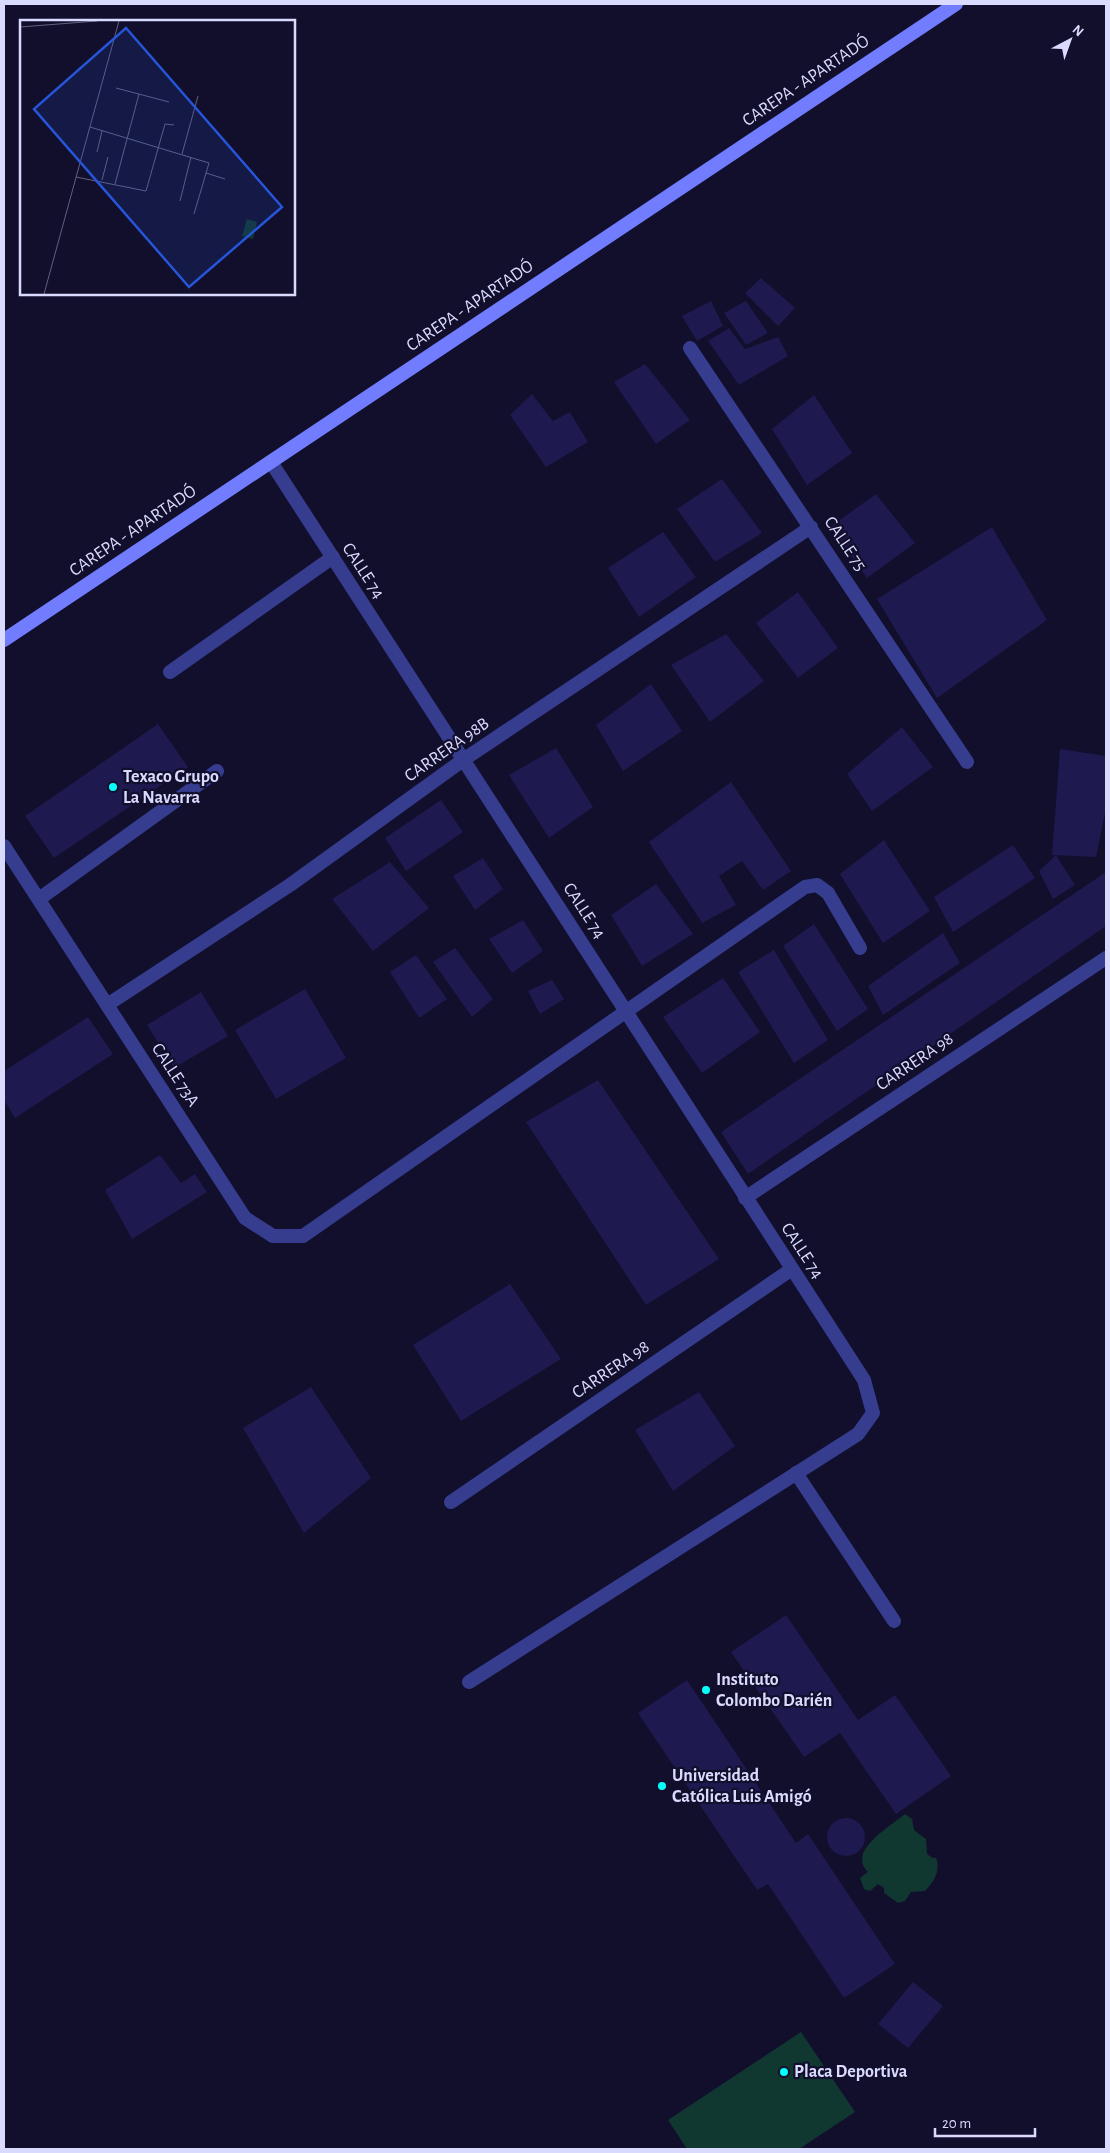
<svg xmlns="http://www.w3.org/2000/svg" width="1110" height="2153" viewBox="0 0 1110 2153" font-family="'Alegreya Sans',sans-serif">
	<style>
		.green { fill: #113731 }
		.building { fill: #1e194f }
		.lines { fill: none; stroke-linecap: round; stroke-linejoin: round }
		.service { stroke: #363c8e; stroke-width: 14 }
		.minor { stroke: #363c8e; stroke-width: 14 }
		.secondary { stroke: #717cff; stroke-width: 14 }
		.poi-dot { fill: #06fffd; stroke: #110f2c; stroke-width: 2 }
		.labels { text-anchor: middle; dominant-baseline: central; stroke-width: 4.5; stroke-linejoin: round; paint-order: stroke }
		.street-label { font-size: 18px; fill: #dadaff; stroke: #110f2c }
		.poi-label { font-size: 18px; font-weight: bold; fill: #dadaff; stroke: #110f2c; text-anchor: start }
		.inset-road { fill: none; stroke: #616080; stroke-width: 1 }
		.view { fill: #2655da; fill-opacity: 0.15; stroke: #2655da; stroke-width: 2.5 }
		.inset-edge { fill: none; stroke: #dadaff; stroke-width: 2.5 }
	</style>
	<rect width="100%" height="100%" fill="#110f2c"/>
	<!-- green -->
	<path class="green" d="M905,1814L912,1819L914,1830L926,1839L927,1854L933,1858H936C941,1870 934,1882 925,1891L911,1892L905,1901L898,1903L884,1893V1888L878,1884L870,1891L864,1889L860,1878L868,1872C846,1851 891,1826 905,1814Z
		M801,2032L855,2112L799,2149H687L668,2120Z"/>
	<!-- building -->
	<path class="building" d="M761,278L795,308L778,326L745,293Z
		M711,301L723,326L697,341L682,316Z
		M746,301L768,333L746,345L724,313Z
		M729,328L745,349L778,337L788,356L739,385L708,341Z
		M645,364L690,420L656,444L614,382Z
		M532,394L553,421L570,412L588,442L546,467L510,415Z
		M814,395L852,453L807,485L772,429Z
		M722,479L762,533L715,562L677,509Z
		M876,494L915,543L867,578L830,527Z
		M992,527L1047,620L937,698L877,599Z
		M663,532L696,577L639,617L608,568Z
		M798,592L838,648L798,678L756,623Z
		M726,634L764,681L710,722L671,665Z
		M651,684L682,731L623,771L596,725Z
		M158,724L188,767L54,858L25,816Z
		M902,727L933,767L872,811L847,774Z
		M556,748L593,807L549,838L509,775Z
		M1060,749L1106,756V808L1096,857L1052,855Z
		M731,782L791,871L763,890L742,861L719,876L736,905L702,923L649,842Z
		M441,800L463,832L406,871L385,838Z
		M884,840L930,911L883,943L840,874Z
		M1013,845L1035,878L953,932L934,897Z
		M1056,855L1075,885L1053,899L1039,871Z
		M483,858L503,889L475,910L453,876Z
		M390,862L429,908L373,951L332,899Z
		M1106,872V926L748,1174L721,1132Z
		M656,884L693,934L642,966L611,915Z
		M523,920L543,951L512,973L489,939Z
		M814,924L868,1009L837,1031L783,946Z
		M943,933L960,963L883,1015L868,986Z
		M455,948L493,999L472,1017L433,962Z
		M774,950L828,1040L794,1063L738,972Z
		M416,955L447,999L419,1018L390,972Z
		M723,978L760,1032L702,1073L663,1017Z
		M552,980L564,999L540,1014L528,991Z
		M305,989L346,1058L276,1099L235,1030Z
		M201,992L228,1036L174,1068L147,1025Z
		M88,1017L113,1054L15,1118L4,1100V1071Z
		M598,1080L719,1259L646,1305L526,1122Z
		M160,1155L181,1183L195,1174L207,1192L132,1239L105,1190Z
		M510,1284L561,1359L461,1421L413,1345Z
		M311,1387L371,1478L304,1533L243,1428Z
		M699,1392L735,1446L673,1491L635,1430Z
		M786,1615L858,1720L895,1695L951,1776L896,1814L840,1733L804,1757L731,1652Z
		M687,1680L796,1843L808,1834L895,1964L844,1998L768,1884L757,1890L638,1713Z
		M827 1837a19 19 0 1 1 38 0a19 19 0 1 1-38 0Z
		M913,1982L943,2006L908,2048L878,2024Z"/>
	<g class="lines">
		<!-- service -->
		<path class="service" d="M170,672L333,557
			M39,899L217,771
			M796,1473L894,1621"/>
		<!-- minor -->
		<path class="minor" d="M690,348L967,762
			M271,462L864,1380L873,1413L858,1434L469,1682
			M4,846L245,1218L273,1236H303L805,887L817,885L828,893L860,948
			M107,1005L290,885L463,760L811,527
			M745,1198L1106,958
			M451,1502L792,1269"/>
		<!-- secondary -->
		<path class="secondary" d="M4,640L956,4"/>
	</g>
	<!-- markers -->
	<g class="poi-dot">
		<circle cx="113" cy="787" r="5"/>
		<circle cx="706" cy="1690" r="5"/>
		<circle cx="662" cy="1786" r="5"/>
		<circle cx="784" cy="2072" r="5"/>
	</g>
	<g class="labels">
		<!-- street labels -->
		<g class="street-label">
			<text transform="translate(806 81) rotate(-34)">CAREPA - APARTADÓ</text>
			<text transform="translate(470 306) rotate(-34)">CAREPA - APARTADÓ</text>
			<text transform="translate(133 531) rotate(-34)">CAREPA - APARTADÓ</text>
			<text transform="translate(845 544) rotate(56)">CALLE 75</text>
			<text transform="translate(363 571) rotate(57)">CALLE 74</text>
			<text transform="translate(447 750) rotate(-35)">CARRERA 98B</text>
			<text transform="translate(584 911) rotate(57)">CALLE 74</text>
			<text transform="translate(915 1062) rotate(-34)">CARRERA 98</text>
			<text transform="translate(175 1075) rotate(57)">CALLE 73A</text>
			<text transform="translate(802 1251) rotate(57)">CALLE 74</text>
			<text transform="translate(611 1370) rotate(-34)">CARRERA 98</text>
		</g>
		<!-- poi labels -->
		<g class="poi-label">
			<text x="123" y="777">Texaco Grupo<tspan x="123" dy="21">La Navarra</tspan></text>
			<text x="716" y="1680">Instituto<tspan x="716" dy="21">Colombo Darién</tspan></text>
			<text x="672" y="1776">Universidad<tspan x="672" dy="21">Católica Luis Amigó</tspan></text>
			<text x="794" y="2072">Placa Deportiva</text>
		</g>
	</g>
	<!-- overview -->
	<g transform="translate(20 20)">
		<rect width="275" height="275" fill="#110f2c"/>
		<path d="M227,199L237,202L233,219L222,216Z" fill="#113731"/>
		<path class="inset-road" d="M0,7L77,1M96,68L149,82M70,107L189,143L174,194M77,132L82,111M162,134L178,76M186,153L205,159M56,157L126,171L145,104L154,105M82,160L88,137M95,164L119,74M160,181L171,137M24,274L99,1"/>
		<path class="view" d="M106,8L262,187L169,267L14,89Z"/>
		<rect width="275" height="275" class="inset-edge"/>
	</g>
	<!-- border -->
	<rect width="1110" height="2153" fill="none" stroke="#dadaff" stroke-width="10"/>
	<!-- north arrow -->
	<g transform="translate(1070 40) rotate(41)" stroke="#110f2c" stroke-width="4" paint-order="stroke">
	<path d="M0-4L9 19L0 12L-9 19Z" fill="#dadaff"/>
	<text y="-8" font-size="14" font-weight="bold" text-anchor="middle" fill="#dadaff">N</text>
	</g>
	<!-- scale -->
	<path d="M935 2128v8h100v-8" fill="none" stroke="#dadaff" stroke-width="2.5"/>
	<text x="942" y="2128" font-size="15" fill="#dadaff" stroke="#110f2c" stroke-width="4" paint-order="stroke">20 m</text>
</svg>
